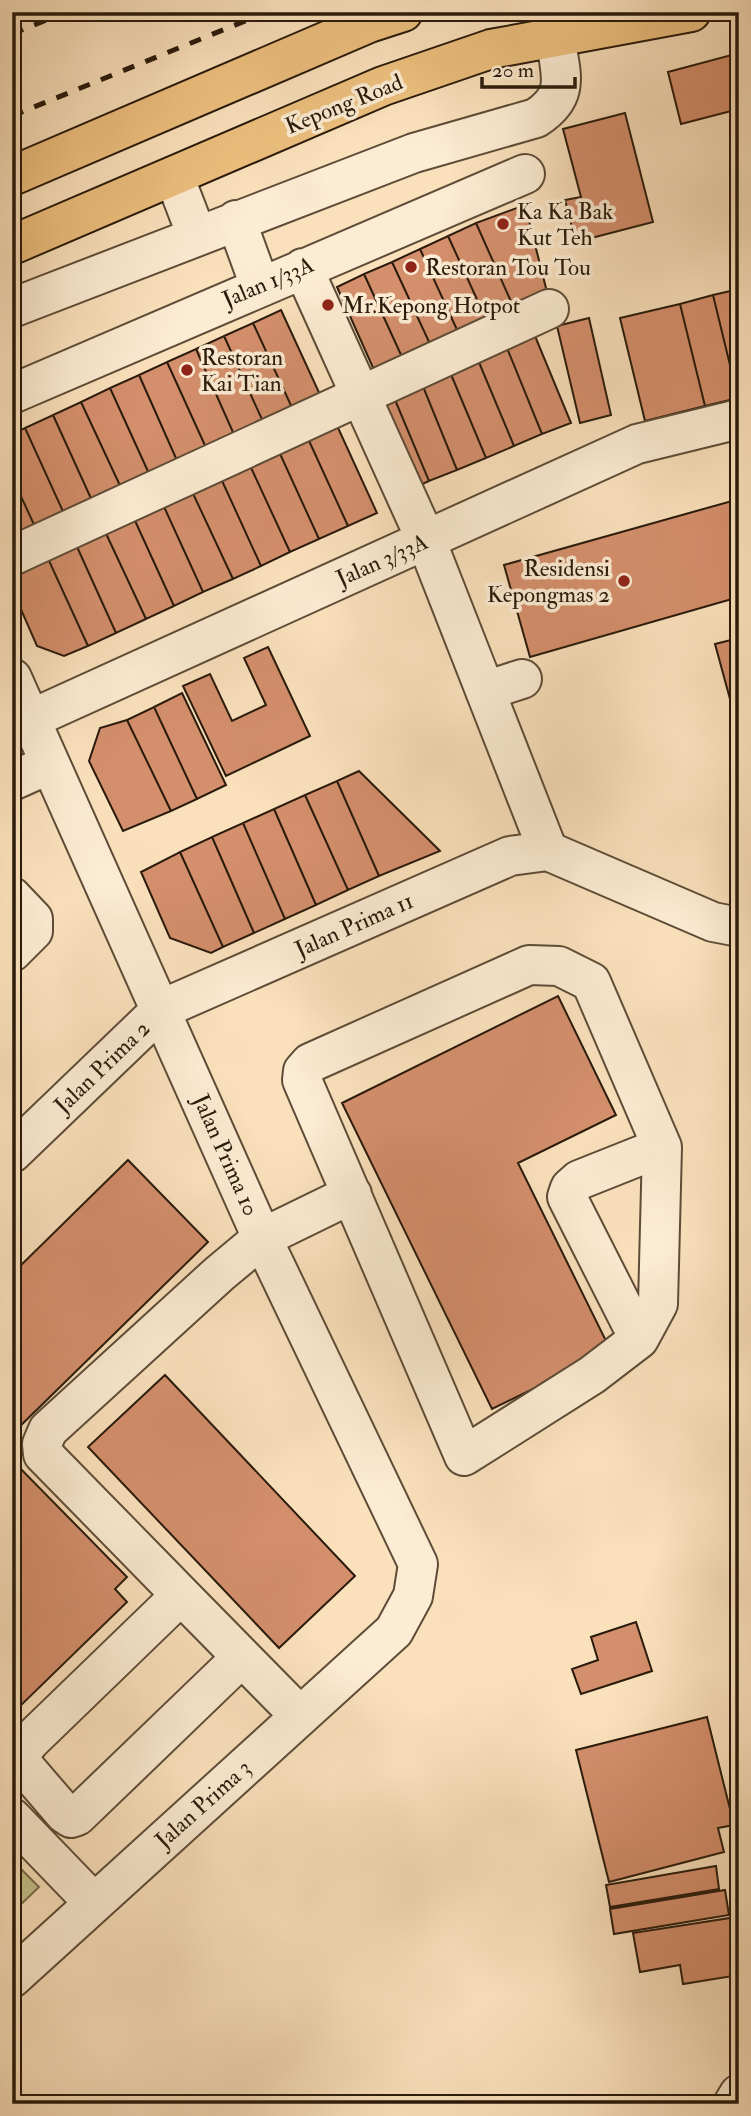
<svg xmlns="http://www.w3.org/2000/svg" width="751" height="2116" viewBox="0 0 751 2116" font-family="'IM FELL Double Pica',serif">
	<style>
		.green { fill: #c6c08b; stroke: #786d4b; stroke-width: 2 }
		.building { fill: #d48f6c; stroke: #291a0b; stroke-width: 2 }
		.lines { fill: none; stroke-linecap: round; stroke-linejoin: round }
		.minor-casing { stroke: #5d4c37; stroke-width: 42 }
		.major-casing { stroke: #291a0b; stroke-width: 42 }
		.minor { stroke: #fcecd3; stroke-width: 38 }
		.major { stroke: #edc07e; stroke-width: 38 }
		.rail { stroke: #291a0b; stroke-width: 5; stroke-dasharray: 12 12; stroke-linecap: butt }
		.poi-dot { fill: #8f2418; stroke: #fcecd3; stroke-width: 2.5 }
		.labels { text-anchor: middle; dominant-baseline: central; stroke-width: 7; stroke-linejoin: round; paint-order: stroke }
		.street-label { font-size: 23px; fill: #291a0b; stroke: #fcecd3 }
		.poi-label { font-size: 23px; fill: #291a0b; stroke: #fcecd3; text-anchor: start }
	</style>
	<rect width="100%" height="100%" fill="#fae1bc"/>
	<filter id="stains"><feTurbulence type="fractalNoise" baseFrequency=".00286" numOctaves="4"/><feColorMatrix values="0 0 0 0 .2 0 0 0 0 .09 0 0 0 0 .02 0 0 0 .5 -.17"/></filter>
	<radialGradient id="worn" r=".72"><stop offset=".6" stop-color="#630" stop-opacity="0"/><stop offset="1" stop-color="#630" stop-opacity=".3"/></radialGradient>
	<!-- green -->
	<path class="green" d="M12,1860L39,1887L12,1913Z"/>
	<!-- building -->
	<path class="building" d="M739,53V109L681,124L668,72Z
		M625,113L653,222L576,242L565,200L581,197L563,129Z
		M525,205L547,292L513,306L476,223Z
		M476,223L513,306L486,319L448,236Z
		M448,236L486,319L458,332L420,249Z
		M420,249L458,332L430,344L392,262Z
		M392,262L430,344L402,357L364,274Z
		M364,274L402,357L374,370L337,287Z
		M739,289V398H738L713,295Z
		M713,295L738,398L705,406L680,304Z
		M680,304L705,406L645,421L620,318Z
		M281,310L322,399L294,412L253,323Z
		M589,318L611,415L580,423L557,326Z
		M253,323L294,412L265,426L224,336Z
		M224,336L265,426L236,439L196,349Z
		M535,336L571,423L542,434L507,348Z
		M507,348L542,434L514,446L478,360Z
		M196,349L236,439L208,452L167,362Z
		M478,360L514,446L486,458L450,372Z
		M167,362L208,452L179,465L139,375Z
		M450,372L486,458L457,470L422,384Z
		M139,375L179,465L151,478L110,388Z
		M422,384L457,470L429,481L393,395Z
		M110,388L151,478L123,492L81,402Z
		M393,395L429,481L401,494L365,407Z
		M81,402L123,492L94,505L53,415Z
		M53,415L94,505L66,518L25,428Z
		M334,419L377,513L348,526L305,432Z
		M25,428L66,518L37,531L12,477V434Z
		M305,432L348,526L319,539L276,445Z
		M276,445L319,539L290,552L247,459Z
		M247,459L290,552L261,566L218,472Z
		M218,472L261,566L233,579L189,485Z
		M12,477L37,531L12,542Z
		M189,485L233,579L203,592L160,498Z
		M160,498L203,592L174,606L131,512Z
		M739,499V597L530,657L504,565Z
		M131,512L174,606L146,619L102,525Z
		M102,525L146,619L116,633L73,538Z
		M73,538L116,633L88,646L45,552Z
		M45,552L88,646L64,656L37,646L12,589V566Z
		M739,638V732L715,644Z
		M268,647L310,736L226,776L183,686L210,674L232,721L266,705L244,658Z
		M182,693L226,785L197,799L154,707Z
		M154,707L197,799L171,811L127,720Z
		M127,720L171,811L123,831L89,761L100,728Z
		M359,771L440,851L379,876L337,781Z
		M337,781L379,876L348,890L305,795Z
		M305,795L348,890L316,905L274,809Z
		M274,809L316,905L285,919L243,823Z
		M243,823L285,919L254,933L212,837Z
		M212,837L254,933L223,947L180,852Z
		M180,852L223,947L211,953L170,938L141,872Z
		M558,996L616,1115L518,1163L611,1351L492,1409L342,1103Z
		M128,1160L208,1242L12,1434V1274Z
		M165,1375L355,1576L279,1648L88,1447Z
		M12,1460L127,1577L115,1589L127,1602L12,1714Z
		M636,1622L652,1671L581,1694L572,1669L598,1660L591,1637Z
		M707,1717L734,1825L718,1828L724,1852L609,1882L576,1750Z
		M716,1866L719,1889L610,1907L606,1885Z
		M725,1890L729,1915L614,1934L610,1909Z
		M730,1918L739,1975L683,1984L680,1965L640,1972L633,1933Z"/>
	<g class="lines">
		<!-- minor casing -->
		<g class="minor-casing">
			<path id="minor" d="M174,176L197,236
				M236,220L260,286
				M303,268L426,540L548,851
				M12,308L414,153L536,118C572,95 560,73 555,36
				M12,394L525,174
				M12,556L549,309
				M12,678L262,1238L418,1564L413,1596L394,1631L12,1978
				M485,691L522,679
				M31,719L637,444L739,419
				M12,781L50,764
				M548,851L713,922L739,927
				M12,897L33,919V931L12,952
				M529,965L559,966L591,982L662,1147L658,1304L639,1339L592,1375L464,1456L302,1080L303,1071L310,1063Z
				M12,1153L162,1009L510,856L548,851
				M639,1339L567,1197L570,1188L579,1180L662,1147
				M181,1595L43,1454L42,1444L48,1430L219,1274L262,1238L352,1194
				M241,1658L77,1816L71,1818L65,1814L22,1764L20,1753L30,1741L181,1595L300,1716
				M12,1818L94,1903
				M733,2104L739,2094"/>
		</g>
		<!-- major casing -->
		<g class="major-casing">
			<path id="major" d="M12,176L369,23L403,12
				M12,245L383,86L491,49L691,12"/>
		</g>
		<!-- minor -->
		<use href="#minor" class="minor"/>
		<!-- major -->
		<use href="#major" class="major"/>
		<!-- rail -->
		<path class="rail" d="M12,34L66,12
			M12,116L267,12"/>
	</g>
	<!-- markers -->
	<g class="poi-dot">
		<circle cx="503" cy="224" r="7"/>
		<circle cx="411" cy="267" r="7"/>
		<circle cx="328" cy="305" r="7"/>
		<circle cx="187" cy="370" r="7"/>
		<circle cx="624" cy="581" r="7"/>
	</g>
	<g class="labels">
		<!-- street labels -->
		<g class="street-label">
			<text transform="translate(344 104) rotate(-22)">Kepong Road</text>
			<text transform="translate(268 282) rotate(-23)">Jalan 1/33A</text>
			<text transform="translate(382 560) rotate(-24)">Jalan 3/33A</text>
			<text transform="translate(354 925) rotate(-24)">Jalan Prima 11</text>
			<text transform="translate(102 1067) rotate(-44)">Jalan Prima 2</text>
			<text transform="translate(226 1155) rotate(66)">Jalan Prima 10</text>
			<text transform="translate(203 1804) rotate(-42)">Jalan Prima 3</text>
		</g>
		<!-- poi labels -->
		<g class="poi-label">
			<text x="517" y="211">Ka Ka Bak<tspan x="517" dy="26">Kut Teh</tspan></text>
			<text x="425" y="267">Restoran Tou Tou</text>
			<text x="342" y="305">Mr.Kepong Hotpot</text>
			<text x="201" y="357">Restoran<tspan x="201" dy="26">Kai Tian</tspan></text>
			<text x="610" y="568" text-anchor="end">Residensi<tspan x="610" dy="26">Kepongmas 2</tspan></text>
		</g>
	</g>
	<!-- margin -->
	<rect width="751" height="2116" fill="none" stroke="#fae1bc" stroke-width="42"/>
	<rect x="14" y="14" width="723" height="2088" fill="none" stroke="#291a0b" stroke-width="3.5"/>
	<rect x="21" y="21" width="709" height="2074" fill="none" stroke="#291a0b" stroke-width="2"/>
	<!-- scale -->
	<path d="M482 77v10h93v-10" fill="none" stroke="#291a0b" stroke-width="3.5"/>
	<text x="492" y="77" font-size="21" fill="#291a0b" stroke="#fcecd3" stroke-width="5" paint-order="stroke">20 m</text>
	<rect width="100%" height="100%" filter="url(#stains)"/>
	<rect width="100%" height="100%" fill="url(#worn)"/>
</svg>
